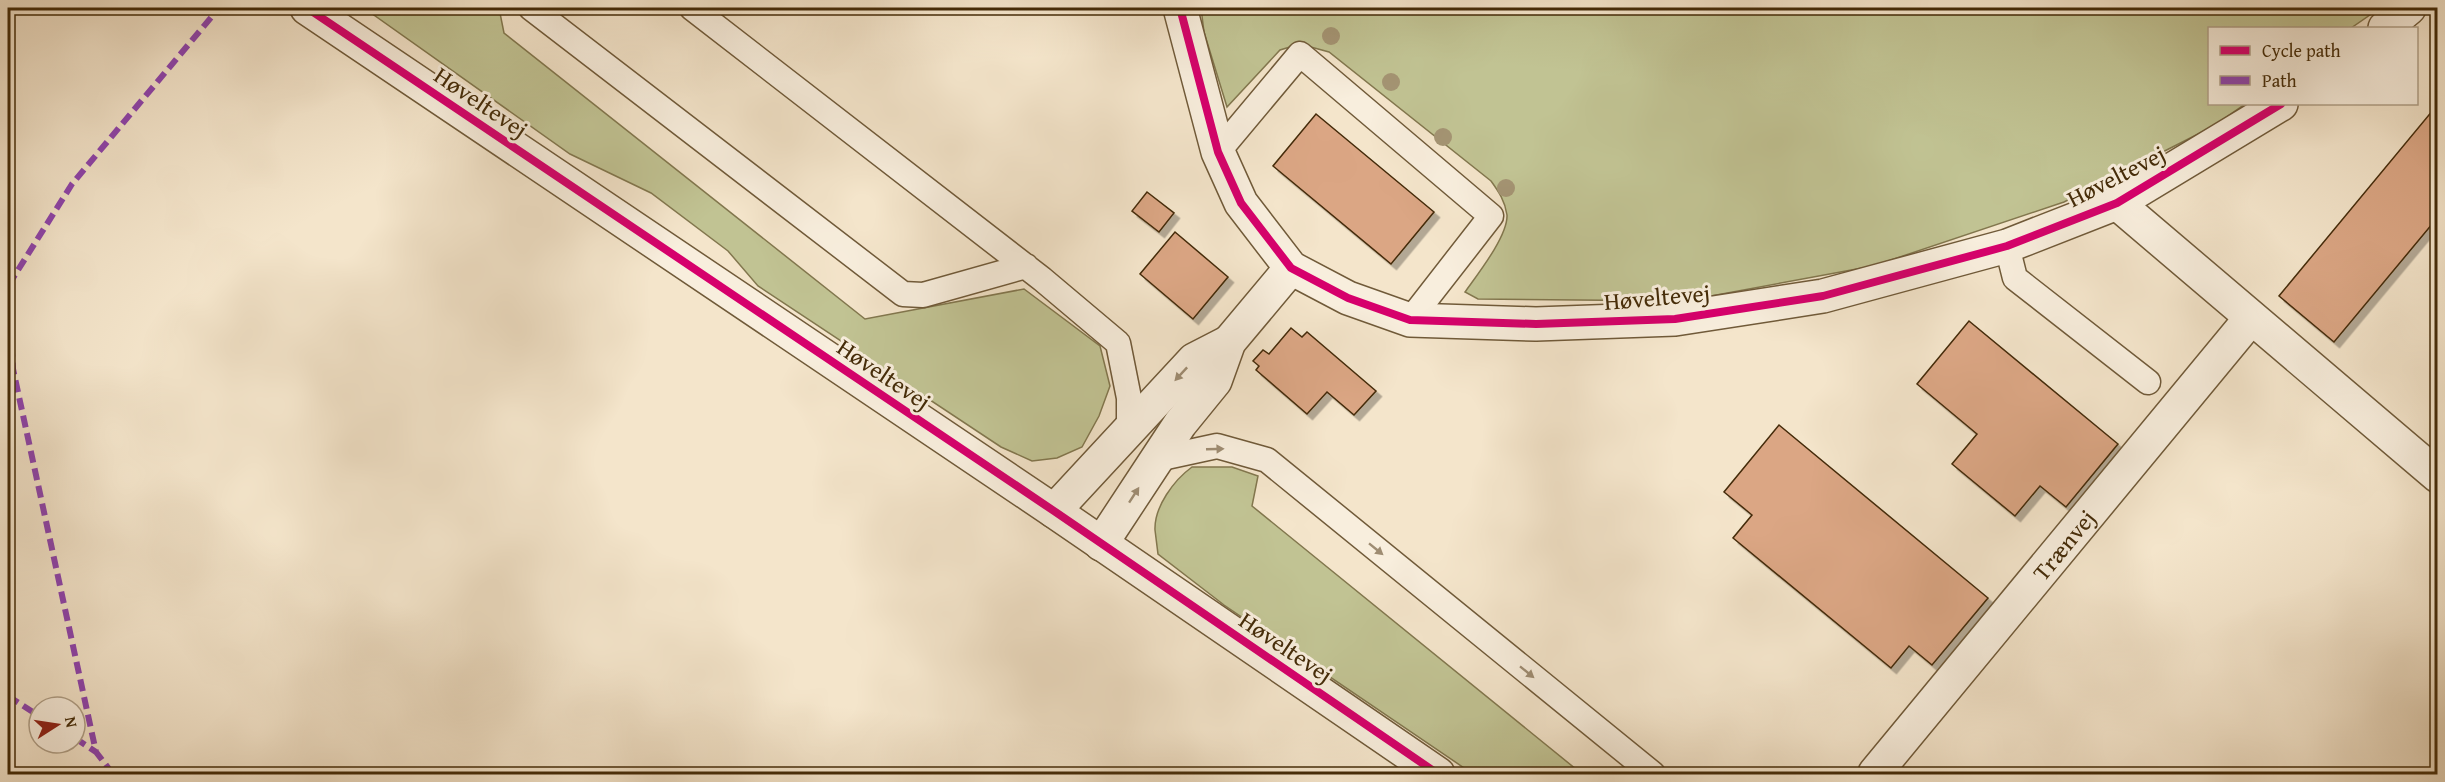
<svg xmlns="http://www.w3.org/2000/svg" width="2445" height="782" viewBox="0 0 2445 782" font-family="'Gentium Book Plus',serif">
	<style>
		.green { fill: #c1c393; stroke: #82774e; stroke-width: 1.5 }
		.building { fill: #dba684; stroke: #442b08; stroke-width: 1.5; filter: url(#shadow) }
		.lines { fill: none; stroke-linecap: round; stroke-linejoin: round }
		.service-casing { stroke: #705a39; stroke-width: 27 }
		.minor-casing { stroke: #705a39; stroke-width: 36 }
		.tertiary-casing { stroke: #705a39; stroke-width: 36 }
		.service { stroke: #f8eedd; stroke-width: 24 }
		.minor { stroke: #f8eedd; stroke-width: 33 }
		.tertiary { stroke: #f8eedd; stroke-width: 33 }
		.quiet { stroke: #8e44ad; stroke-width: 6; stroke-dasharray: 12 6; stroke-linecap: butt }
		.cycleway-casing { stroke: #f8eedd; stroke-width: 11 }
		.cycleway { stroke: #d6006c; stroke-width: 8 }
		.tree { fill: #a49473 }
		.oneway { fill: #9e8c72 }
		.labels { text-anchor: middle; dominant-baseline: central; stroke-width: 6; stroke-linejoin: round; paint-order: stroke }
		.street-label { font-size: 24px; fill: #442b08; stroke: #f8eedd }
	</style>
	<defs>
		<filter id="shadow"><feDropShadow dx="5.5" dy="5.5" stdDeviation="0" flood-color="#0004"/></filter>
	</defs>
	<rect width="100%" height="100%" fill="#f4e5cb"/>
	<filter id="stains"><feTurbulence type="fractalNoise" baseFrequency=".00333" numOctaves="4"/><feColorMatrix values="0 0 0 0 .2 0 0 0 0 .09 0 0 0 0 .02 0 0 0 .5 -.17"/></filter>
	<radialGradient id="worn" r=".72"><stop offset=".6" stop-color="#630" stop-opacity="0"/><stop offset="1" stop-color="#630" stop-opacity=".3"/></radialGradient>
	<!-- green -->
	<path class="green" d="M364,8H499L504,33L865,319L1024,289L1100,346L1110,386L1099,416L1082,447L1057,458L1032,461L1001,447L758,286L728,251L651,193L570,154Z
		M1201,8H2380L2351,28H2210V104H2245L2212,127L2064,202L1873,266L1684,301L1478,299L1465,292C1477,275 1508,236 1507,215C1505,201 1499,192 1491,181L1329,52L1300,44L1280,50L1227,107L1204,32Z
		M1192,467H1232L1258,476L1252,506L1582,774H1473L1224,605L1158,554C1157,546 1156,538 1155,530C1154,507 1174,480 1192,467Z"/>
	<!-- building -->
	<path class="building" d="M2438,104V217L2334,342L2279,296Z
		M1316,114L1434,212L1391,264L1273,166Z
		M1147,192L1174,213L1159,232L1132,211Z
		M1175,232L1228,277L1193,319L1140,274Z
		M1969,321L2118,444L2066,507L2040,486L2015,516L1952,464L1977,434L1917,384Z
		M1291,328L1302,337L1307,332L1376,391L1354,415L1327,392L1307,414L1256,370L1259,366L1253,361L1263,350L1269,354Z
		M1779,425L1988,598L1932,665L1909,646L1891,668L1733,538L1752,515L1724,492Z"/>
	<g class="lines">
		<!-- service casing -->
		<g class="service-casing">
			<path id="service" d="M531,8L903,294L923,295L1026,266
				M692,8L1042,279L1118,343L1129,398V430
				M1218,152L1300,54L1491,216L1410,320
				M2007,246L2015,278L2148,382
				M1157,459L1217,446L1267,460L1653,774"/>
		</g>
		<!-- minor casing -->
		<g class="minor-casing">
			<g id="minor">
				<path d="M1180,8L1218,152L1241,203L1291,268L1348,298L1410,320L1536,324L1675,319L1823,296L2007,246L2117,203L2281,104"/>
				<path d="M2385,28L2409,8"/>
				<path d="M2117,203L2438,476"/>
				<path d="M1054,511L1194,360L1229,342"/>
				<path d="M1101,544L1180,424L1215,381L1229,342L1291,268"/>
				<path id="s1" d="M1875,773L2251,318"/>
			</g>
		</g>
		<!-- tertiary casing -->
		<g class="tertiary-casing">
			<path id="tertiary" d="M307,8L1054,511L1438,774"/>
		</g>
		<!-- service -->
		<use href="#service" class="service"/>
		<!-- minor -->
		<use href="#minor" class="minor"/>
		<!-- tertiary -->
		<use href="#tertiary" class="tertiary"/>
		<!-- quiet -->
		<path class="quiet" d="M8,696L39,716
			M75,738L96,752
			M113,774L96,752L13,369L8,286L72,184L219,8"/>
		<!-- cycleway casing -->
		<g class="cycleway-casing">
			<path id="cycleway" d="M307,8L1054,511L1438,774
				M1180,8L1218,152L1241,203L1291,268L1348,298L1410,320L1536,324L1675,319L1823,296L2007,246L2117,203L2281,104"/>
		</g>
		<!-- cycleway -->
		<use href="#cycleway" class="cycleway"/>
	</g>
	<!-- trees -->
	<g class="tree">
		<circle cx="1331" cy="36" r="9"/>
		<circle cx="1391" cy="82" r="9"/>
		<circle cx="1443" cy="137" r="9"/>
		<circle cx="1506" cy="188" r="9"/>
	</g>
	<!-- one-way arrows -->
	<defs><path id="oneway-solid" d="M-6-.8H1V-3.2L6.5 0L1 3.2V.8H-6Z" transform="scale(1.5)"/></defs>
	<g class="oneway">
		<use href="#oneway-solid" transform="translate(1181 374) rotate(133)"/>
		<use href="#oneway-solid" transform="translate(1215 449) rotate(-2)"/>
		<use href="#oneway-solid" transform="translate(1134 495) rotate(-57)"/>
		<use href="#oneway-solid" transform="translate(1376 549) rotate(39)"/>
		<use href="#oneway-solid" transform="translate(1527 672) rotate(39)"/>
	</g>
	<g class="labels">
		<!-- street labels -->
		<g class="street-label">
			<text transform="translate(481 102) rotate(34)">Høveltevej</text>
			<text transform="translate(2116 176) rotate(-27)">Høveltevej</text>
			<text transform="translate(1657 297) rotate(-5)">Høveltevej</text>
			<text transform="translate(884 374) rotate(34)">Høveltevej</text>
			<text stroke="none"><textPath href="#s1" startOffset="296">Trænvej</textPath></text>
			<text transform="translate(1286 647) rotate(34)">Høveltevej</text>
		</g>
	</g>
	<!-- margin -->
	<rect width="2445" height="782" fill="none" stroke="#f4e5cb" stroke-width="30"/>
	<rect x="9" y="9" width="2427" height="764" fill="none" stroke="#442b08" stroke-width="3"/>
	<rect x="15" y="15" width="2415" height="752" fill="none" stroke="#442b08" stroke-width="1.5"/>
	<!-- legend -->
	<rect x="2208" y="27" width="210" height="78" fill="#f8eedd" stroke="#b0a088" stroke-width="1.5"/>
	<rect x="2220" y="46" width="30" height="9" fill="#d6006c" stroke="#b0a088" stroke-width="1.5"/>
	<text x="2262" y="57" font-size="18" fill="#442b08">Cycle path</text>
	<rect x="2220" y="76" width="30" height="9" fill="#8e44ad" stroke="#b0a088" stroke-width="1.5"/>
	<text x="2262" y="87" font-size="18" fill="#442b08">Path</text>
	<!-- north arrow -->
	<g transform="translate(57 725) rotate(78)"><circle r="28" fill="#f8eedd" stroke="#b0a088" stroke-width="1.5"/>
	<path d="M0-4.5L10 22L0 15L-10 22Z" fill="#8f2418"/>
	<text y="-9" font-size="16" font-weight="bold" text-anchor="middle" fill="#442b08">N</text>
	</g>
	<rect width="100%" height="100%" filter="url(#stains)"/>
	<rect width="100%" height="100%" fill="url(#worn)"/>
</svg>
